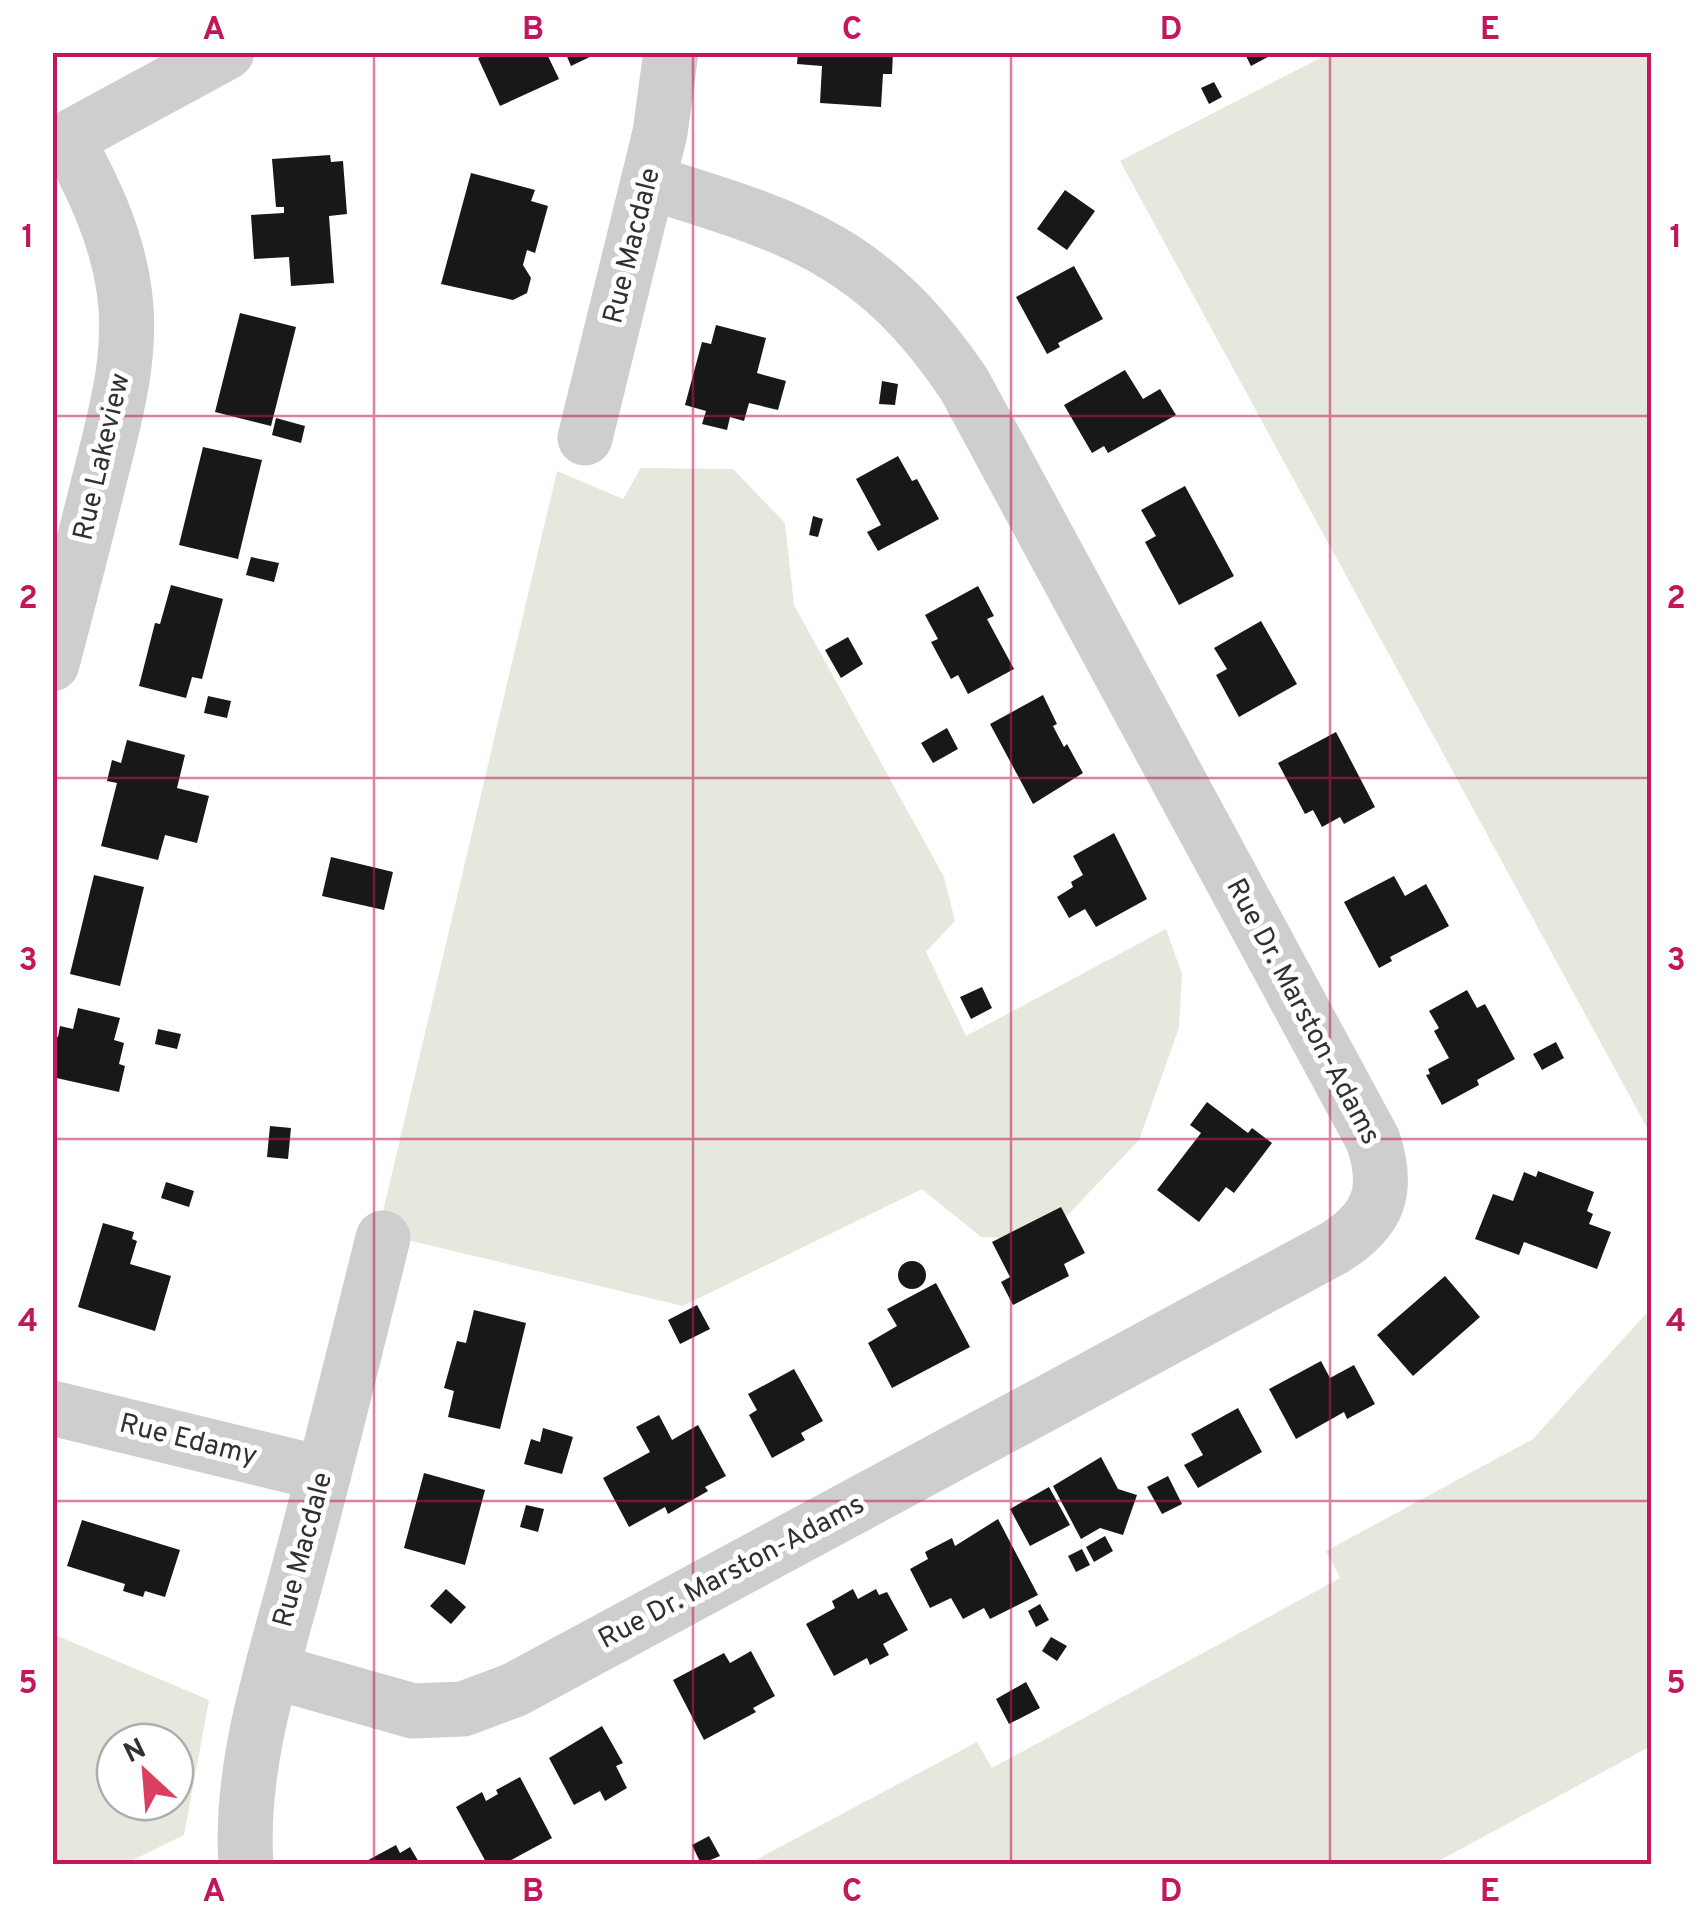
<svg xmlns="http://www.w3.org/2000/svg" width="1704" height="1917" viewBox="0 0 1704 1917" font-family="Overpass,sans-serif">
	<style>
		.green { fill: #e5e9dd; fill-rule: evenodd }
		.building { fill: #181818 }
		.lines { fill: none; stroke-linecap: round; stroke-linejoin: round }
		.minor { stroke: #cecece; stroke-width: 55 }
		.grid { fill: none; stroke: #c2185b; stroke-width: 2.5; stroke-opacity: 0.55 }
		.labels { text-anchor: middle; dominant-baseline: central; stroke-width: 10; stroke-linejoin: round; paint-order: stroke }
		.street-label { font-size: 28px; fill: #313131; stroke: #fff }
		.neatline { fill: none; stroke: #c2185b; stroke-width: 4 }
		.grid-label { font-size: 32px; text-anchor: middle; font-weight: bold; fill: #c2185b }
	</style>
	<rect width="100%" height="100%" fill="#fff"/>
	<!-- green -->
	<path class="green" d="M1330,53H1651V1135L1120,161Z
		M641,468L733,469L785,523L794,605L944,877L955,921L926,952L966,1036L1166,929L1182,974L1179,1028L1139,1140L1045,1239L981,1237L922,1189L683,1306L378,1233L557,471L623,499Z
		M1651,1308V1746L1433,1864H748L977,1742L992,1768L1340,1578L1326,1551L1533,1439Z
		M53,1634L209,1700L184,1835L125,1864H53ZM115,1742H175V1802H115Z"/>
	<!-- building -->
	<path class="building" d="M491,52H546L559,79L500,106L478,58Z
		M565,52H600L571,66Z
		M798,52H893L892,74H883L881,107L820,103L822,66L797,64Z
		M1244,52H1277L1251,66Z
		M1214,82L1222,97L1209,104L1201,88Z
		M330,155L331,162L343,161L347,214L329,216L334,283L291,286L289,257L254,259L251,215L284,213V207H276L272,159Z
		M471,173L535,190L531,201L548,206L535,253L527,250L523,265L531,278L527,293L513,300L441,284Z
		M1065,190L1095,211L1067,250L1037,229Z
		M1074,266L1103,319L1058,343L1060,347L1047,354L1016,297Z
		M240,313L296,327L271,426L215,412Z
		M716,325L766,338L757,373L786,381L778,410L749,403L744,421L730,417L727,430L702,424L706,411L685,405L702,342L711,344Z
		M1125,370L1143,399L1160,389L1176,415L1108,453L1104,446L1092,453L1064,405Z
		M882,381L898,384L895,405L879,404Z
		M276,418L305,426L301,443L272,435Z
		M203,447L262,460L238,559L179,545Z
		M898,456L912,481L917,479L939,519L878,551L867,532L881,525L856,479Z
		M1185,486L1234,576L1179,605L1145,542L1156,536L1141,510Z
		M813,516L823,519L818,537L809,535Z
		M251,557L279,563L274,582L246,575Z
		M171,585L223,599L202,679L192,677L186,698L139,686L155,623L160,624Z
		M978,586L994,616L987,619L1014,669L968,694L958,675L951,679L931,642L938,639L925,615Z
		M1261,621L1297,684L1239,717L1216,675L1227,669L1214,648Z
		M848,637L863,664L841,678L825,650Z
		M1043,695L1057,724L1053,726L1064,747L1067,744L1083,773L1033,804L990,724Z
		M208,696L231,701L227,718L204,713Z
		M947,728L958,749L933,763L921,743Z
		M1336,732L1375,807L1344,824L1340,817L1322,827L1313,810L1305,814L1278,763Z
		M127,740L185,755L177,788L209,796L197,843L165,835L158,860L101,846L117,783L107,781L112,760L121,763Z
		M1114,833L1147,899L1096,927L1085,909L1069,918L1057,897L1073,887L1071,882L1083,875L1073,856Z
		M331,857L393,872L384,910L322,896Z
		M94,875L144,887L120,986L70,974Z
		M1394,876L1405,896L1426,884L1449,926L1390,957L1392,961L1379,968L1344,902Z
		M982,987L992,1008L971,1019L960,997Z
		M1467,990L1477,1008L1485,1004L1515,1059L1477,1080L1479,1085L1442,1105L1426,1075L1430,1074L1428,1069L1449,1058L1434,1031L1439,1028L1429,1011Z
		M78,1008L120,1018L114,1040L124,1043L119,1064L125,1066L119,1092L52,1077V1036L58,1037L60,1026L73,1029Z
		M158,1029L181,1034L177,1049L155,1044Z
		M1556,1042L1564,1058L1542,1070L1533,1054Z
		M1207,1102L1248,1133L1252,1128L1272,1143L1234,1193L1226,1187L1199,1222L1157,1190L1201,1133L1190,1125Z
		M270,1126L291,1128L288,1159L267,1157Z
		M1538,1171L1594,1192L1587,1211L1593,1214L1589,1224L1611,1232L1597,1269L1524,1242L1519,1255L1475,1239L1493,1194L1513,1201L1524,1172L1536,1177Z
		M166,1182L194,1191L189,1207L161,1198Z
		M1061,1207L1085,1253L1064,1264L1069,1276L1013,1305L1001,1282L1010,1277L992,1242Z
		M103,1223L134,1232L132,1239L137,1241L130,1264L171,1276L155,1331L78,1307Z
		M898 1275a14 14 0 1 1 28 0a14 14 0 1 1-28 0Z
		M1445,1276L1480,1317L1413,1376L1377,1335Z
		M936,1283L970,1347L892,1388L868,1343L897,1326L887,1309Z
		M697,1305L710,1329L680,1344L668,1320Z
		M474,1310L526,1323L500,1429L448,1417L454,1391L444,1388L457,1341L466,1343Z
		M1321,1361L1330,1378L1354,1365L1375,1404L1347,1419L1344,1412L1296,1439L1269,1389Z
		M794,1369L823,1421L801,1433L805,1440L772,1458L749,1415L757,1410L748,1394Z
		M1238,1408L1262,1452L1198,1488L1184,1465L1203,1455L1191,1434Z
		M659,1415L672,1440L698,1425L726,1476L705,1487L708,1491L668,1514L665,1507L629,1527L603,1478L650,1452L636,1427Z
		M543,1428L573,1437L562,1474L524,1464L531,1439L540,1442Z
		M1101,1457L1118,1489L1137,1495L1123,1535L1100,1528L1081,1539L1053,1486Z
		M424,1473L485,1490L465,1565L404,1548Z
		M1168,1476L1182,1504L1162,1514L1147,1487Z
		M1049,1487L1070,1525L1030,1546L1010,1509Z
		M526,1505L544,1509L538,1532L520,1527Z
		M998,1519L1038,1595L990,1619L984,1608L963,1619L951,1598L930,1608L910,1569L928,1559L925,1552L952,1538L955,1546Z
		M82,1520L180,1550L165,1597L145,1591L143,1597L123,1591L125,1584L67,1566Z
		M1105,1536L1113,1551L1094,1562L1086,1547Z
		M1082,1549L1090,1565L1076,1572L1068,1556Z
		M446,1589L466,1607L451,1624L430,1606Z
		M853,1589L858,1599L876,1589L879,1595L887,1592L908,1630L883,1644L889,1655L870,1665L867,1658L834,1676L806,1624L835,1608L832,1601Z
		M1040,1604L1049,1620L1036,1627L1028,1611Z
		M1051,1637L1067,1646L1057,1661L1042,1651Z
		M751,1651L775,1696L753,1708L756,1712L704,1740L673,1680L724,1653L730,1663Z
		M1026,1682L1040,1708L1009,1724L996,1699Z
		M602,1726L623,1763L616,1766L627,1788L605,1801L600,1791L574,1805L549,1758Z
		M520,1777L552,1838L504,1864H487L456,1807L482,1792L486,1801L498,1794L496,1790Z
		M709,1836L720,1856L701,1864L692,1845Z
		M396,1845L400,1853L410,1847L420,1864H361Z"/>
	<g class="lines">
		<!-- minor -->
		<path class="minor" d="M52,147L227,52
			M585,438L660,133L671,52
			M52,664C68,604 83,545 98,485C114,420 134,356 124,289C116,234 93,187 67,139
			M52,1408L324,1474
			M272,1671L413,1711L463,1709L514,1690L1334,1248C1379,1220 1390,1191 1373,1140L964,384C874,251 797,228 649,182
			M246,1864C239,1764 275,1661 300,1565C329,1456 356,1347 383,1238"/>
	</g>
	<!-- grid -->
	<path class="grid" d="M374,52V1864M693,52V1864M1011,52V1864M1330,52V1864M52,416H1652M52,778H1652M52,1139H1652M52,1501H1652"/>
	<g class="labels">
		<!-- street labels -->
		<g class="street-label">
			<text transform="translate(633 246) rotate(-76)">Rue Macdale</text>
			<text transform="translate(103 457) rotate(-77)">Rue Lakeview</text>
			<text transform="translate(1302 1012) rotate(62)">Rue Dr. Marston-Adams</text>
			<text transform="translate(188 1441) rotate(14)">Rue Edamy</text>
			<text transform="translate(304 1550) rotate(-75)">Rue Macdale</text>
			<text transform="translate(732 1573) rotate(-28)">Rue Dr. Marston-Adams</text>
		</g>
	</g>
	<!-- border -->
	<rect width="1704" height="1917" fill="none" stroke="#ffffff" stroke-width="110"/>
	<!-- north arrow -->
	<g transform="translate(145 1772) rotate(334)"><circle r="48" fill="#ffffff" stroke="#adadad" stroke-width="2.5"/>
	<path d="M0-8L18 38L0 25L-18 38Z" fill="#db3f5f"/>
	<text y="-15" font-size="28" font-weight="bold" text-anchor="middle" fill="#313131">N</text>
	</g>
	<rect x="55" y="55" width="1594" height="1807" class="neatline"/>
	<g class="grid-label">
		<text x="214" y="39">A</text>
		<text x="533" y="39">B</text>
		<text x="852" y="39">C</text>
		<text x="1171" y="39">D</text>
		<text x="1490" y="39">E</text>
		<text x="28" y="247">1</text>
		<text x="1676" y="247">1</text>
		<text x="28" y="608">2</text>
		<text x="1676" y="608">2</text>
		<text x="28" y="970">3</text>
		<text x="1676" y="970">3</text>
		<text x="28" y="1331">4</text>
		<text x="1676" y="1331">4</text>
		<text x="28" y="1693">5</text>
		<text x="1676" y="1693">5</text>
		<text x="214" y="1901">A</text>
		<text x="533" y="1901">B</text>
		<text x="852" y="1901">C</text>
		<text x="1171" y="1901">D</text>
		<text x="1490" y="1901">E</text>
	</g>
</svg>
